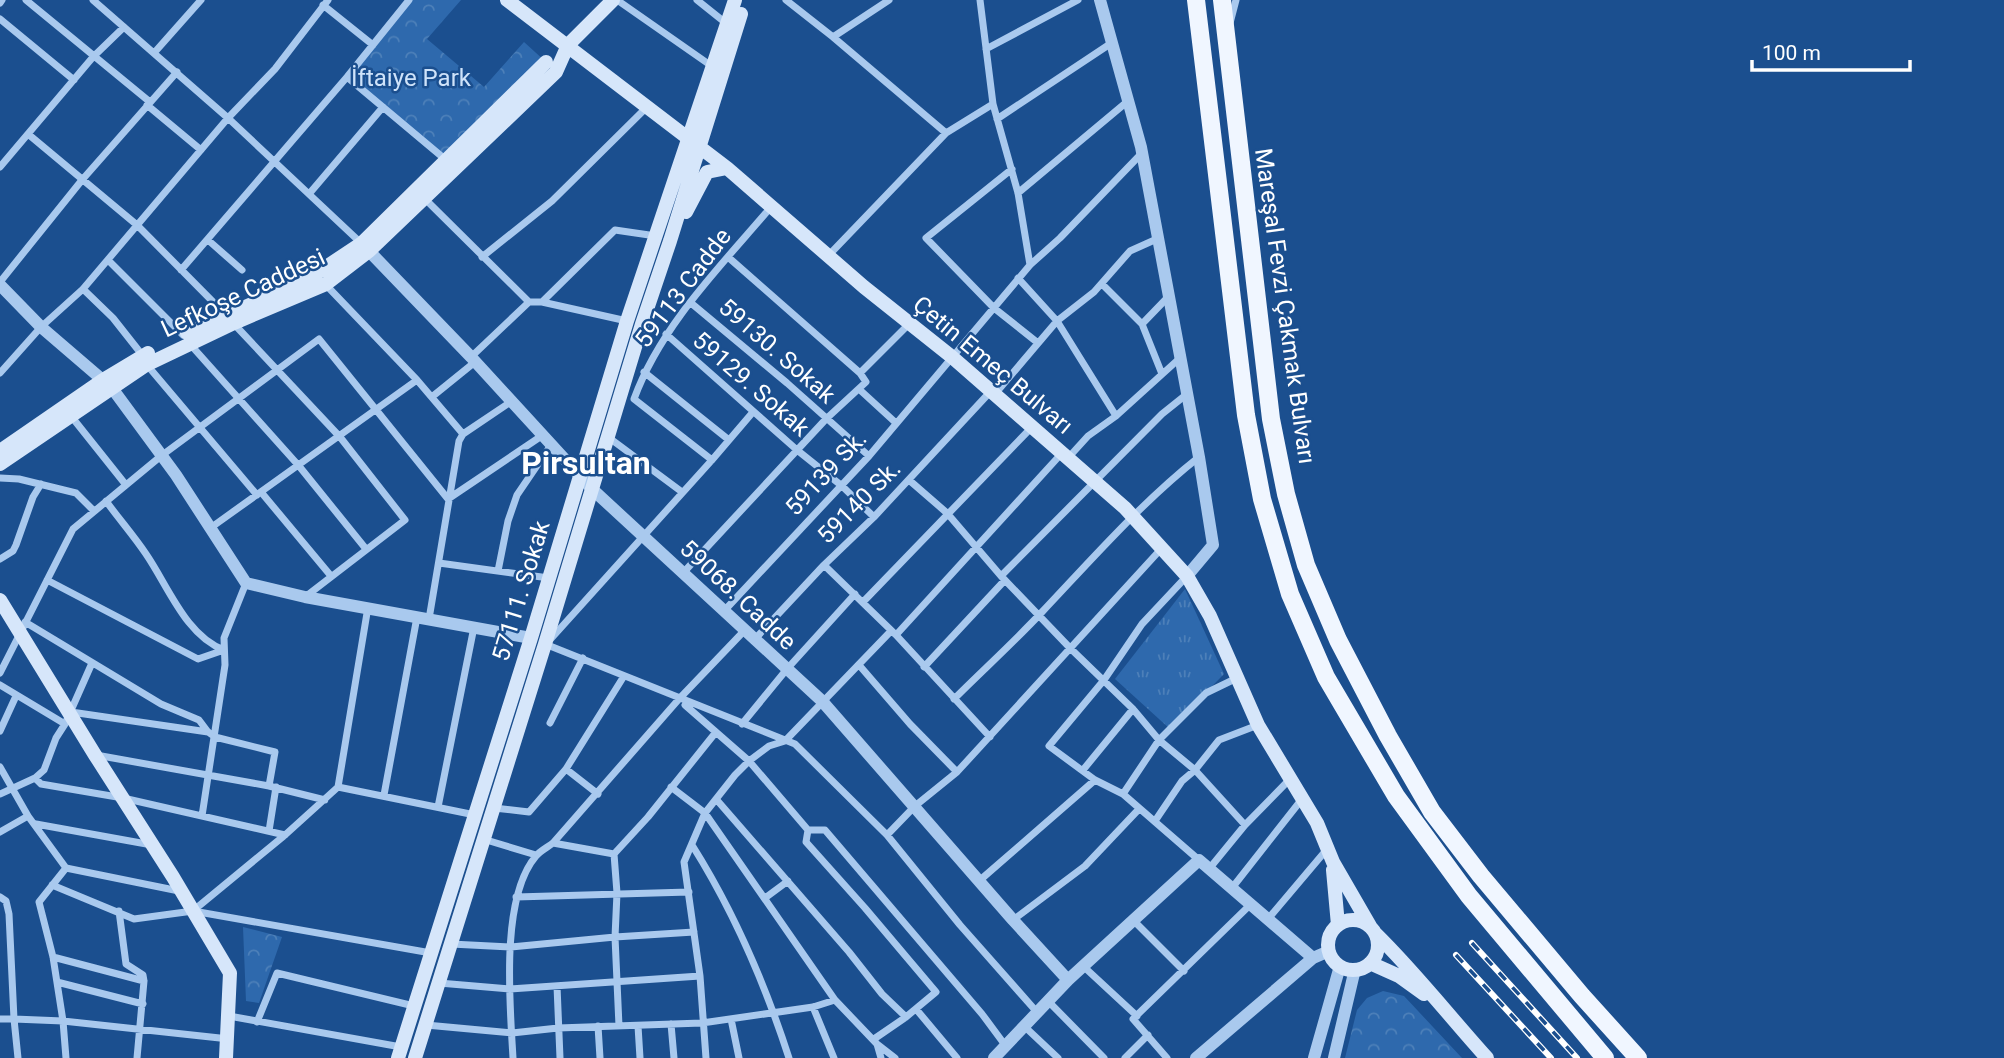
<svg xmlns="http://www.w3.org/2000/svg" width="2004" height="1058" viewBox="0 0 2004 1058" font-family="Roboto,sans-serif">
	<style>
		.grass { fill: url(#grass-tufts) }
		.forest { fill: url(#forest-crowns) }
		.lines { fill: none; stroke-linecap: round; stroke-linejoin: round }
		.minor { stroke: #a9c9ee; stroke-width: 7 }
		.tertiary { stroke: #a9c9ee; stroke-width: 12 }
		.secondary { stroke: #d6e6fa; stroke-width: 14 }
		.primary { stroke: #f0f6ff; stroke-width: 18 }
		.rail-casing { stroke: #fff; stroke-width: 6 }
		.rail { stroke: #1b4f8f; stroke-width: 3.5; stroke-dasharray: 10; stroke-linecap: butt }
		.labels { text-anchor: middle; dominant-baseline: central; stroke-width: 5; stroke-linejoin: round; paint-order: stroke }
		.park-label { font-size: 24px; fill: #cfe3fa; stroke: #1b4f8f }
		.street-label { font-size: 24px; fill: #fff; stroke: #1b4f8f }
		.district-label { font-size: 32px; font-weight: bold; fill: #fff; stroke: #1b4f8f }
	</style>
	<defs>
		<pattern id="grass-tufts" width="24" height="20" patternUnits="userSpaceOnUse" patternTransform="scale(1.75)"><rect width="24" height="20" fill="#2e69ad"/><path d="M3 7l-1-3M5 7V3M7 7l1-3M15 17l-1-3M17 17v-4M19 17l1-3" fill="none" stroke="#4d80b9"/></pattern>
		<pattern id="forest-crowns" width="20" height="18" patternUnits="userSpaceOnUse" patternTransform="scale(1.75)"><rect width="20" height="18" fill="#2e69ad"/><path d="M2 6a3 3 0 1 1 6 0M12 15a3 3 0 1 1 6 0" fill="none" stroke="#4d80b9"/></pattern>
	</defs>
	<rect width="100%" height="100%" fill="#1b4f8f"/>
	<!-- grass -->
	<path class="grass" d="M1185,589L1224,674L1170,729L1115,679Z"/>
	<!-- forest -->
	<path class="forest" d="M409,0H461L427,39L484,87L524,42L546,62L446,160L347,77Z
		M243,927L282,937L259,1003L246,1001Z
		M1383,991L1404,996L1462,1058H1345L1357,1010L1367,998Z"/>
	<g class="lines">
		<!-- minor -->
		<path class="minor" d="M26,0L150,102
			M93,0L228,118L361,243
			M617,0L713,67
			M697,0L727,24
			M786,0L833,37L946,133
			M980,0L993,104L1018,193L1030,265
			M0,3L2,0
			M323,5L373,45
			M0,19L74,80
			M1230,23L1236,0
			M833,37L889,0
			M986,49L1078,0
			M154,53L201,0
			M347,77L446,160
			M147,105L201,150
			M997,119L1113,42
			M28,134L137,225L226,315
			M0,167L93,57L124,27
			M1012,169L926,238L994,308L1038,343
			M1018,193L1128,101
			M309,194L383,107
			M423,197L529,302
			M208,240L242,270
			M828,256L946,133L993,104
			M482,257L552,201L647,107
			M108,260L183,335
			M181,270L347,77L409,0
			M1018,278L1057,321L1116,416
			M0,282L82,180L177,72
			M1102,284L1142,324L1169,296
			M326,285L417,380L463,434
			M83,289L113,318L143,356
			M542,302L627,321
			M691,303L787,383L869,456
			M234,324L340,437L405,520L305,597
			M1142,324L1162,374
			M666,334L797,450L842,486L874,517
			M189,343L299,466L366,549
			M471,357L529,302H542L615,230L656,236
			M147,365L257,495
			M644,372L729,440
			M0,373L41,327L83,289L228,118L275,69L328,0
			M860,373L910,323
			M860,390L896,423
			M995,394L1057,321L1094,292L1130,251L1159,238
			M433,396L475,362
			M71,416L126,485
			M608,437L682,492
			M1068,458L1088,436L1116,416L1180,358
			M712,460L634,399C661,325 721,266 771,207
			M0,478L19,479L76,493L94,511
			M909,480L947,513L1001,576L1071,649L1133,709L1159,740L1195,770L1245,825
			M261,492L331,576
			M106,501C119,519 134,536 146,554C168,586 186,636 224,650
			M209,529L417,380
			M0,559L13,551L16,545L33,497L41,484
			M439,563L549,578
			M824,565L896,635L990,737
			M498,571L508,521L517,495L551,445
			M683,573L826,419L866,382L860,373L728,257
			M1001,576L1162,414L1187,394
			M1187,576L1142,624L1104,680L1049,746L1095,780L1123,794L1199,860
			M47,580L198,659L224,650
			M863,602L1032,427
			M724,611L869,456L1030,265L1060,238L1141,154
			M429,619L459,441L463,434L512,401
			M25,622L161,704L199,720L208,732L215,737L275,752L269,786
			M896,635L1062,453
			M755,639L824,565L874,517L991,391
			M548,642L712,460L753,412
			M545,644L795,744L887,835L960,925L1036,1011
			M859,665L910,724L957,772
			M924,667L1005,580
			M0,673L73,529L161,456L319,339L448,499L543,435
			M0,685L65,724
			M954,699C983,670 1014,642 1042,612C1093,558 1141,503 1199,457
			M685,705L749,761L808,830
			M71,712L208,732
			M550,723L583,658
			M742,724L787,669L855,594
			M0,731L16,696
			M96,755L269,786L325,800
			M0,767L28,816L66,868L39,902L53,957L63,1021L229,1039
			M566,769L598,794
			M1083,770L1133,709
			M35,778L44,770L56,738L65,724L92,663
			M338,787L475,815
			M671,787L705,813L835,1000
			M0,794L35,778L41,784L123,798L285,835
			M1123,794L1159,740L1206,693L1237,678
			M384,795L417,617
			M716,799L849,952L882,994L906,1017
			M438,807L474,627
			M494,808L529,812L566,769L624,676
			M202,816L225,665L224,638L246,583
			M1155,821L1182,781L1195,770L1219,740L1258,725
			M36,824L152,845
			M808,830H825L982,1014L1005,1045
			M808,830L806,842L865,908L936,992L906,1017L874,1039
			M269,831L276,787
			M0,832L28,816
			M887,835L915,806L957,772L1161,549
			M483,839L536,855
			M553,843L614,854
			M692,845C733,910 765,984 789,1058
			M66,868L179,891
			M1209,869L1245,825L1290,779
			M979,881L1095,780
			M52,885L134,919L193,911L431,953
			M1232,888L1302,799
			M0,897L6,901L9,914L14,1019L63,1021L66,1058
			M516,897L689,892
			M765,898L788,881
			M194,910L285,835L338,787L368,607
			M119,911L126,964L143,975L144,981L137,1058
			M1268,919L1328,848
			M1013,920L1085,866L1139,809
			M1133,920L1184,971
			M451,944L511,947L615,937L694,932
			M53,957L144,981
			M1083,966L1137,1016
			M57,982L143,1004
			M439,983L510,989L700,976
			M557,986L560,1058
			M1048,1001L1104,1058
			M813,1007L834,1058
			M916,1009L957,1058
			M229,1016L401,1047
			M0,1019H14L18,1058
			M731,1019L739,1058
			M257,1022L277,973L414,1006
			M671,1024L674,1058
			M426,1025L512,1033L558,1028L702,1023L813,1007L835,1000L877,1044L895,1058
			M598,1026L600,1058
			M619,1026L615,937L617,893L614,854L648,817L716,732
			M638,1026L640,1058
			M1024,1026L1058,1058
			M877,1044L881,1058
			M513,1058C510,1005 500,898 536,856C540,851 548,847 553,843L679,699L745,630
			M706,1058L700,976L684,862L705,813L735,775L749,761L769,746L785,741L891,631
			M1125,1058L1148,1035
			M1167,1058L1133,1019L1251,904"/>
		<!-- tertiary -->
		<path class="tertiary" d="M1100,0L1141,147L1199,457L1213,545L1187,576
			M369,251L471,357L592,489L822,701L1013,920L1068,980
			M0,285L41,327L112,388L176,475L246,583L305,597L531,638
			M994,1058L1068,980L1199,860L1313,958
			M1196,1058L1313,958L1329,951
			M1314,1058L1340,966
			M1334,1058L1355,969"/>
		<!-- secondary -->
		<path class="secondary" d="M507,0L727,168L864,287L952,357L1125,508L1187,576L1210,616L1258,725L1317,823L1333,862L1370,926
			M686,212L707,172L727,168
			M187,333L308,279L362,243L546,62
			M0,451L103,380L148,353
			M0,464L146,365L234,323L326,284L369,251L556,72L568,45L613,0
			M0,600L95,755L173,877L230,973L226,1058
			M1333,870L1338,925
			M1328 945a25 25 0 1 1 50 0a25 25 0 1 1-50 0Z
			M1375,933C1415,972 1449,1016 1487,1058
			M1370,963L1399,976L1424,994
			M398,1058L531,638L627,321L735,0
			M415,1058L545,644L642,324L670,241L741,14"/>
		<!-- primary -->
		<path class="primary" d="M1196,0L1246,415L1262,499L1290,594L1326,677L1396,796L1469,896L1605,1058
			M1222,0L1271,419L1286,494L1306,565L1338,640L1388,736L1432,812L1481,876L1582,996L1638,1058"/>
		<!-- rail casing -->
		<g class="rail-casing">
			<path id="rail" d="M1472,943L1577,1058
				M1456,955L1551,1058"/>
		</g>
		<!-- rail -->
		<use href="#rail" class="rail"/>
	</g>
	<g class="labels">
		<!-- park labels -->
		<g class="park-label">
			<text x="411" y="78">İftaiye Park</text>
		</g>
		<!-- street labels -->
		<g class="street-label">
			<text transform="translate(683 288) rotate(-53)">59113 Cadde</text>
			<text transform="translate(243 293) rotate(-25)">Lefkoşe Caddesi</text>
			<text transform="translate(1285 306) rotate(82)">Mareşal Fevzi Çakmak Bulvarı</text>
			<text transform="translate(777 351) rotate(41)">59130. Sokak</text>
			<text transform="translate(993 365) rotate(40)">Çetin Emeç Bulvarı</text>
			<text transform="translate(751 384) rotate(41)">59129. Sokak</text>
			<text transform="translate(826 473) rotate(-47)">59139 Sk.</text>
			<text transform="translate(859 502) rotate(-45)">59140 Sk.</text>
			<text transform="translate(521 591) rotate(-73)">57111. Sokak</text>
			<text transform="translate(738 595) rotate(43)">59068. Cadde</text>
		</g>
		<!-- district labels -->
		<g class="district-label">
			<text x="586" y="463">Pirsultan</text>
		</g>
	</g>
	<!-- scale -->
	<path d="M1752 60v10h158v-10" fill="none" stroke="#ffffff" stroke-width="3.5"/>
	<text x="1762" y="60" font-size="21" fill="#ffffff" stroke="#1b4f8f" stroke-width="5" paint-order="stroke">100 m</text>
</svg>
